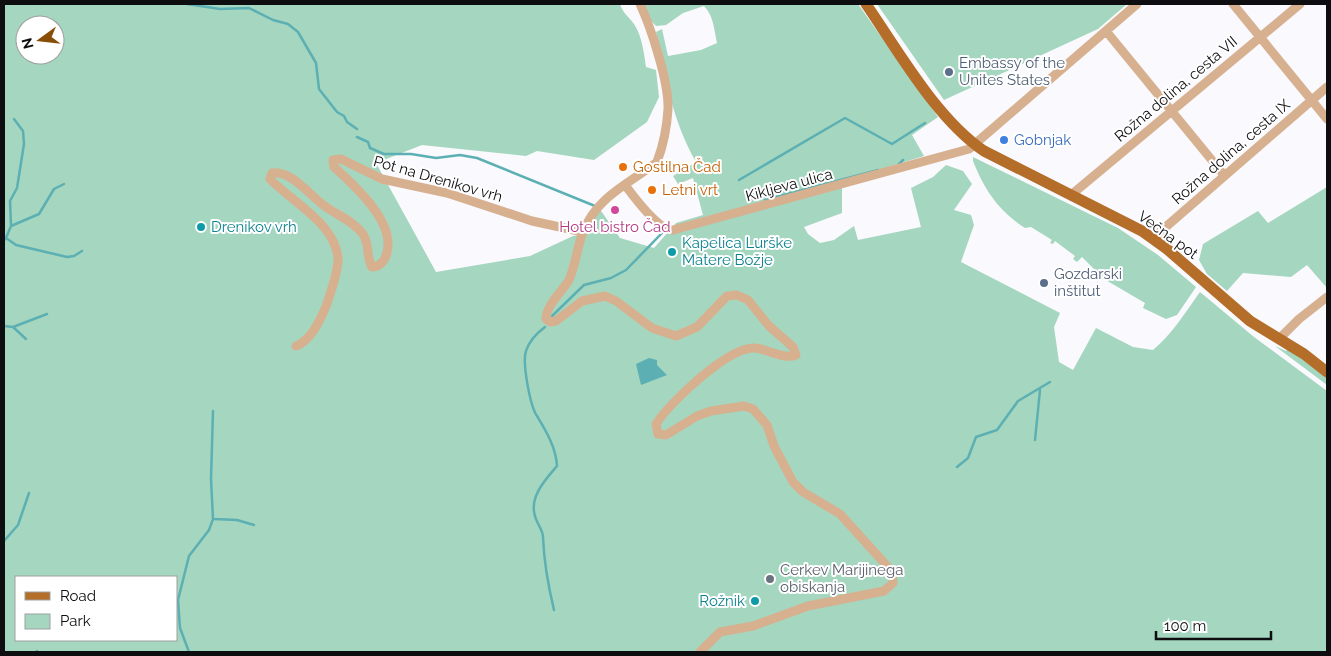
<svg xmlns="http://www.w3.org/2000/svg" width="1331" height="656" viewBox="0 0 1331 656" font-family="Raleway,sans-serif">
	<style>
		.green { fill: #a5d6bf; fill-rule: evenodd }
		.water { fill: #5cb0b3 }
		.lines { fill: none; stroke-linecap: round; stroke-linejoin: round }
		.stream { stroke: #5cb0b3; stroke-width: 2.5 }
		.minor { stroke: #d7b08f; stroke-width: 9 }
		.major { stroke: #b46e29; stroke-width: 11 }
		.service-dot { fill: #5c6f8a; stroke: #fff; stroke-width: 2 }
		.shop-dot { fill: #3f7fe0; stroke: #fff; stroke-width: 2 }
		.food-dot { fill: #e8710a; stroke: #fff; stroke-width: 2 }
		.hotel-dot { fill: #d1479c; stroke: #fff; stroke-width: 2 }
		.culture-dot { fill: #0f9aa8; stroke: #fff; stroke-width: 2 }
		.worship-dot { fill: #6b7280; stroke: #fff; stroke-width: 2 }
		.labels { text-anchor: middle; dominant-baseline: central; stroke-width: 4; stroke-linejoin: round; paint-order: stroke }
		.service-label { font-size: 15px; fill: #4e5e75; stroke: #fff; text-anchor: start }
		.street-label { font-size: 15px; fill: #0e0e10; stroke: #fff }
		.shop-label { font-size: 15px; fill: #366cbe; stroke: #fff; text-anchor: start }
		.food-label { font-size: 15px; fill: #c56008; stroke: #fff; text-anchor: start }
		.culture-label { font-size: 15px; fill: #0d838f; stroke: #fff; text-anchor: start }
		.hotel-label { font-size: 15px; fill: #b23c85; stroke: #fff }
		.worship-label { font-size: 15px; fill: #5b616d; stroke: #fff; text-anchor: start }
	</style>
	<rect width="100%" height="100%" fill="#f9f9fe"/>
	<!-- green -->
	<path class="green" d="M4,4H620C622,12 629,17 634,24C642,36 644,53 646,67L656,70L659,97L647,122L594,160L537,151L526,156L422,145L376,163L436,272L530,256L573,236L585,234L599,208L620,238L654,248L676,223L703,215L693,178L678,184L673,176L696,162C673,122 665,77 656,32L662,29L668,56L701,50L717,43C714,30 714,16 704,6L683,13L666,25L656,26L648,18L643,4H858L938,117L912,135L924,156L842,181V213L804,227L808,234L820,243L834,240L854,226L858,240L921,227L911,188L933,177L946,165L963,171L972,184L954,210L971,215L974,225L961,262L1060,313L1054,327L1059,362L1073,370L1096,328L1133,347L1153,350C1173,333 1185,313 1200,292L1254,337L1327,391V652H4ZM25,25H55V55H25ZM16,577H176V640H16Z
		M877,4H1127L1098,29L944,100Z
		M973,157L1118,228L1158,255L1196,287L1177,315L1166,319L1143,308L1145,303L1104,279L1082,257L1077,262L1073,259L1075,256L1055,241L1053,244L1050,243L1052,240L1031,227L1025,228C999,211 985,191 973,161Z
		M1327,187V288L1307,265L1291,277L1243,273L1227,291L1207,274L1199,260L1203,244L1258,211L1268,223Z
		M1275,346L1286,351L1288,349L1327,377V385Z"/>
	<!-- water -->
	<path class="water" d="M649,358L657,360V365L667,375L641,385L636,364Z"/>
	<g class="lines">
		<!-- stream -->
		<path class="stream" d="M187,4L220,9L249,8L273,20L288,24L298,32L316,63L319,89L337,112L344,116L347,122L357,129
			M357,137L368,142L370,148L384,154H411L436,158L460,155L477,158L595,206
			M898,165L903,160
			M739,180L845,118L892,144L925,123
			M765,200L878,170
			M11,226L39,214L54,189L64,184
			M6,238L11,226L10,201L17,188L24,144L23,131L14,119
			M4,240L6,238L16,245L67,257L74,256L82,251
			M552,316L584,285L611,278L626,270L664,231
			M4,326L13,327L26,339
			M13,327L47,314
			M545,327C537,333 529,341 526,351C522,362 530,406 537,416C546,431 556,447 557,466C545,480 529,497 535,516C537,524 543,530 543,537C544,563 548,585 554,610
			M1035,440L1040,390
			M957,467L968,458L976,437L997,430L1018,401L1050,382
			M214,519L237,520L254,525
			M4,541L18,525L29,493
			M36,652L37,651
			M189,652L180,628L178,600L189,556L209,530L213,519L211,479L213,411"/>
		<!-- minor -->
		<path class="minor" d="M640,4C651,28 669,82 668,109C667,127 663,146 657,162C629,184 597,196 583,232C577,247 576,264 569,280C562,292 546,305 546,319L550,322L556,321L582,301L605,296L616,301L652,328L676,336L697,327L727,296L737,295L748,300L769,326L793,347L796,355C783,360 768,349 755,348C729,346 669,403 656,424L658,434L666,435L697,416L711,411L744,406L753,409L767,425L774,446L793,482L803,492L840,514L887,566L892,575L893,583L884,591L808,606L753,626L720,632L700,652
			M1233,4L1327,119
			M1106,31L1224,175
			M625,185C634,197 658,230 673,230L969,149L1137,4
			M1071,195L1300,4
			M1153,238L1327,87
			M1279,339L1299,319L1327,297
			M296,346C312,340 321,318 327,304C331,290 338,274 338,259C336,224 292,202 270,179L272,173C292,170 311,197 326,207C339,216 353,221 363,234C370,245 366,258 372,267C379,267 383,263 386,256C398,224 355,186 334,167L333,160L341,159L382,179L447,193L532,221L583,232"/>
		<!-- major -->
		<path class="major" d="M866,4C899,52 936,118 984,151L1142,231L1167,249L1250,321L1304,354L1327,372"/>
	</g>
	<!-- markers -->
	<g class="service-dot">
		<circle cx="949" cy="72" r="5"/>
		<circle cx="1044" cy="283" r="5"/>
	</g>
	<circle class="shop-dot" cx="1004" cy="140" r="5"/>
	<g class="food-dot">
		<circle cx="623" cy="167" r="5"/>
		<circle cx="652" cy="190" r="5"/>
	</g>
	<circle class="hotel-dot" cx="615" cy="210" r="5"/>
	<g class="culture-dot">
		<circle cx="201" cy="227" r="5"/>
		<circle cx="672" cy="252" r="5"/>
		<circle cx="755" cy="601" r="5"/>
	</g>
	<circle class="worship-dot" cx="770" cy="579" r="5"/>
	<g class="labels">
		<!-- service labels -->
		<g class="service-label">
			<text x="959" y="63">Embassy of the<tspan x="959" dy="17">Unites States</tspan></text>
			<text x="1054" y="274">Gozdarski<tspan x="1054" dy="17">inštitut</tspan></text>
		</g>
		<!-- street labels -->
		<g class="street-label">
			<text transform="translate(1176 89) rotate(-40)">Rožna dolina, cesta VII</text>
			<text transform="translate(1231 152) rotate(-41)">Rožna dolina, cesta IX</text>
			<text transform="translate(438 179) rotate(16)">Pot na Drenikov vrh</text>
			<text transform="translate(789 185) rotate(-15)">Kikljeva ulica</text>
			<text transform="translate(1168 235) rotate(36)">Večna pot</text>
		</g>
		<!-- shop labels -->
		<g class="shop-label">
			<text x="1014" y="140">Gobnjak</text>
		</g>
		<!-- food labels -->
		<g class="food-label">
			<text x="633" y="167">Gostilna Čad</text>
			<text x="662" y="190">Letni vrt</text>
		</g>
		<!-- culture labels -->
		<g class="culture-label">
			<text x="211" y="227">Drenikov vrh</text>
			<text x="682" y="243">Kapelica Lurške<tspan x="682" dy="17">Matere Božje</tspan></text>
			<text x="745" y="601" text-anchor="end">Rožnik</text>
		</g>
		<!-- hotel labels -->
		<g class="hotel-label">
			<text x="615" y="227">Hotel bistro Čad</text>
		</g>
		<!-- worship labels -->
		<g class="worship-label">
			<text x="780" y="570">Cerkev Marijinega<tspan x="780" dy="17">obiskanja</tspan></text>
		</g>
	</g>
	<!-- border -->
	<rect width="1331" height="656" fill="none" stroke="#0e0e10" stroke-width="10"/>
	<!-- legend -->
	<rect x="15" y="576" width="162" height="65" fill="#ffffff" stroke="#9f9f9f"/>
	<rect x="25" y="592" width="25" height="8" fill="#b46e29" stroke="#9f9f9f"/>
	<text x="60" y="601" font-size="15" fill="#0e0e10">Road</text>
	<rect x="25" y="614" width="25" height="15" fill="#a5d6bf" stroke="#9f9f9f"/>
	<text x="60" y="626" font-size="15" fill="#0e0e10">Park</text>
	<!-- north arrow -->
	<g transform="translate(40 40) rotate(255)"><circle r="24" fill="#ffffff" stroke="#9f9f9f"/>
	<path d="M0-4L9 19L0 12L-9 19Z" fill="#884d07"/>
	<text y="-8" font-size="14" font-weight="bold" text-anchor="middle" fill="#0e0e10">N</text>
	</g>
	<!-- scale -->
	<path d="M1156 631v8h115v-8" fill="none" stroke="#0e0e10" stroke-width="2.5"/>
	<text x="1164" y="631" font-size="15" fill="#0e0e10" stroke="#ffffff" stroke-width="4" paint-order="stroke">100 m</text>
</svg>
